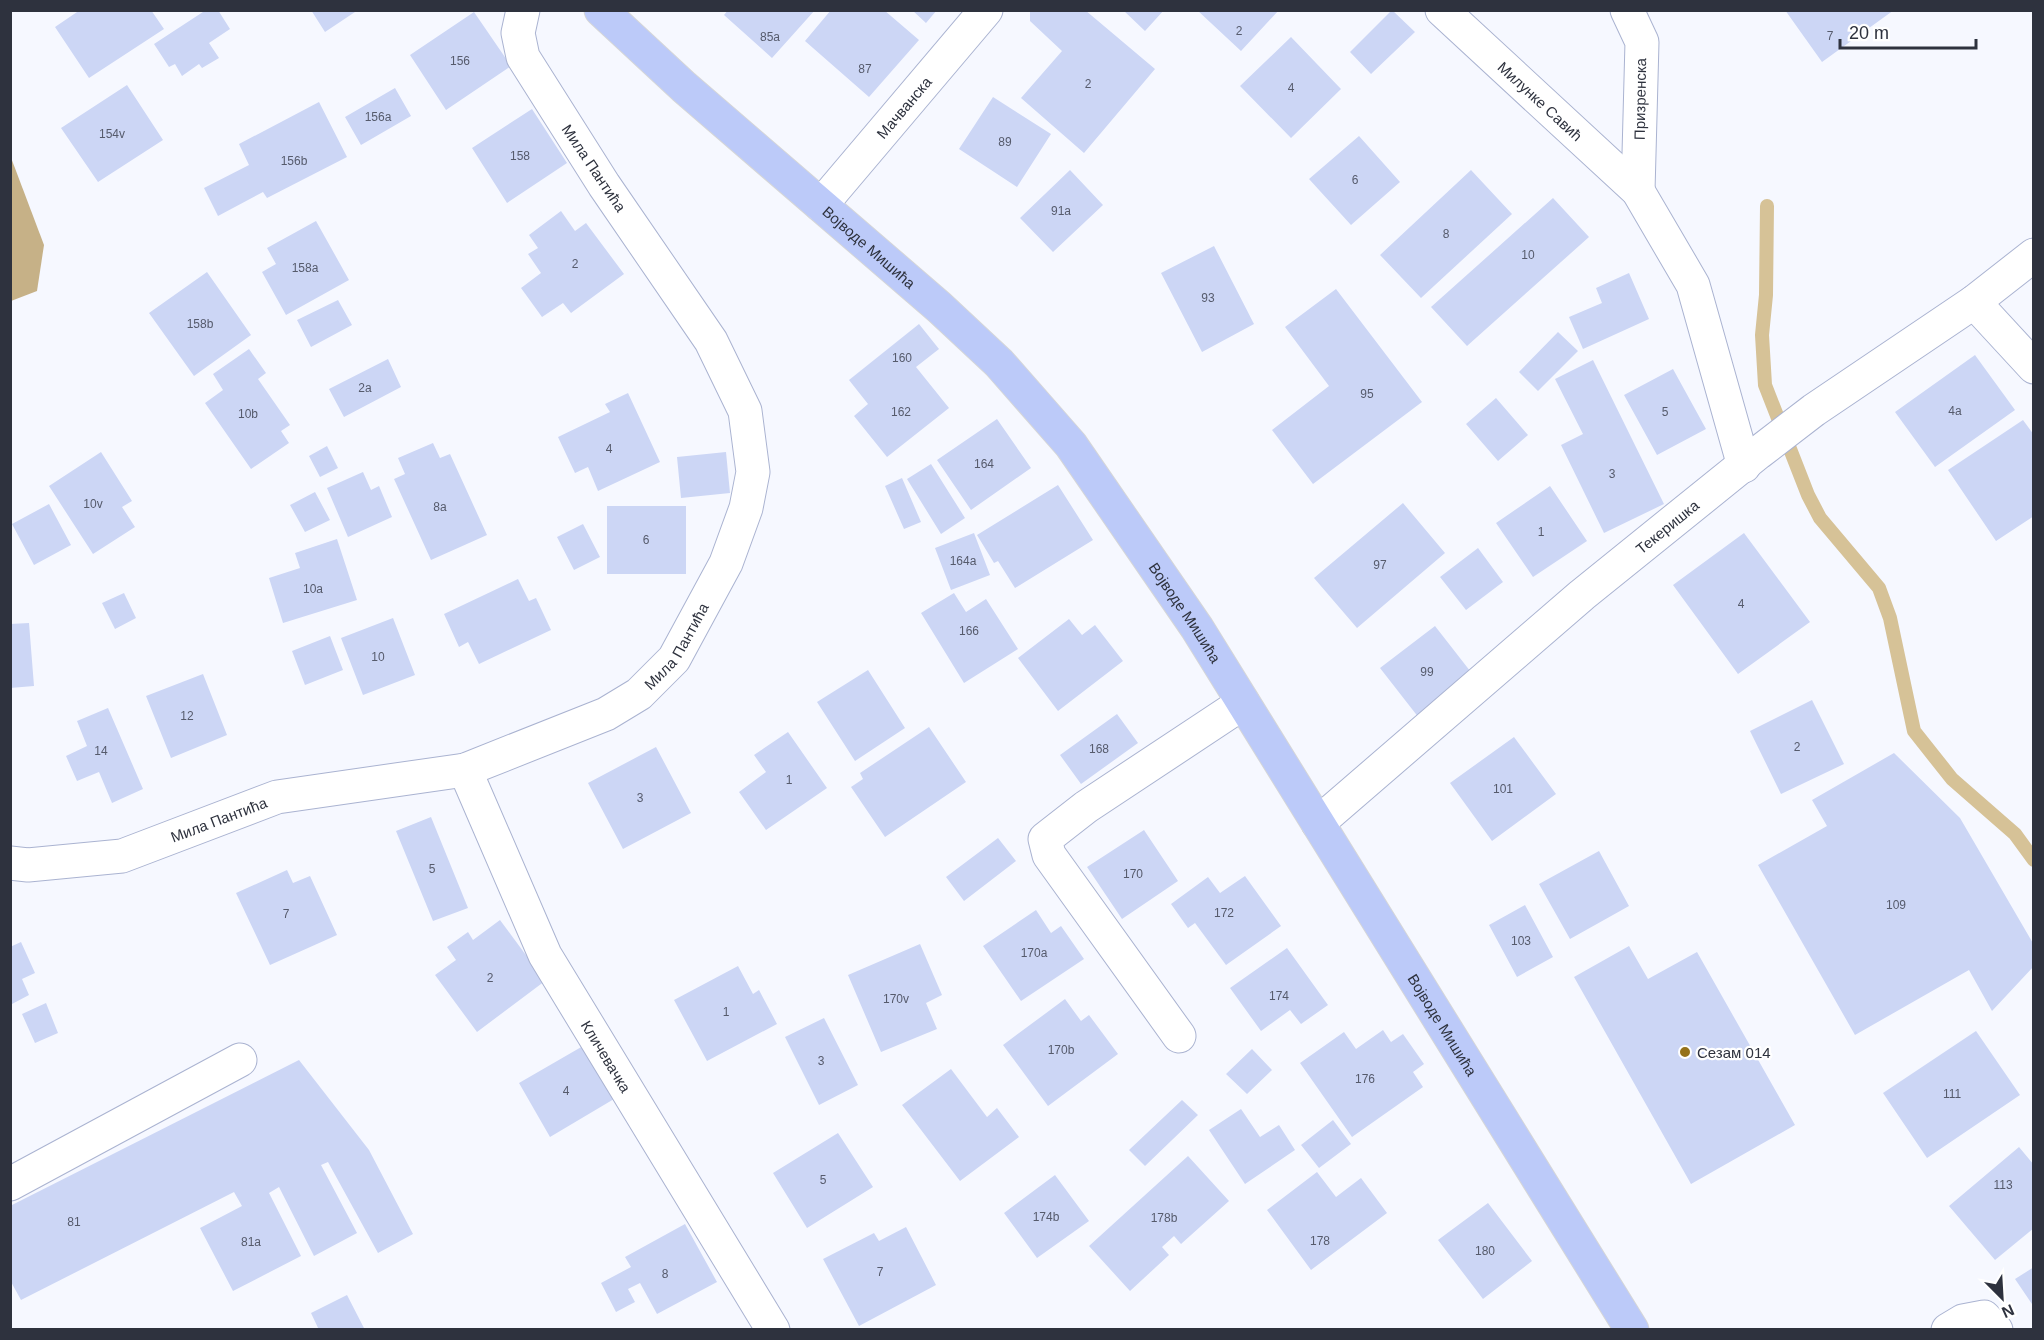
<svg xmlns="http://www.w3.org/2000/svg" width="2044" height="1340" viewBox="0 0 2044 1340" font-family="Arial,sans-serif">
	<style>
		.forest { fill: #c6b187 }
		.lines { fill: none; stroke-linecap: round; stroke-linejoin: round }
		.stream { stroke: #d6c297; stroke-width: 14 }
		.building { fill: #ccd6f5 }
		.minor-casing { stroke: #aab3d1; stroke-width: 35 }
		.major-casing { stroke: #d5d6d8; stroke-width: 35 }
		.minor { stroke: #fff; stroke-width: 33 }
		.major { stroke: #bccaf9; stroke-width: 33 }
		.poi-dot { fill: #95721a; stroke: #fff; stroke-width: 2 }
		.labels { text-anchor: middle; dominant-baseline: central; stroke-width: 4.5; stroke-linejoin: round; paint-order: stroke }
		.number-label { font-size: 12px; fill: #565b6c }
		.street-label { font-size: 15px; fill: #2e323e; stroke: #fff }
		.poi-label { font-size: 15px; fill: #2e323e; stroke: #fff; text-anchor: start }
	</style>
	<rect width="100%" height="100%" fill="#f6f8ff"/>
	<!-- forest -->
	<path class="forest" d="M10,155L44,245L37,291L11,301Z"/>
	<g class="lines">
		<!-- stream -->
		<path class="stream" d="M1767,206L1766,295L1762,335L1765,385L1808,495L1820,518L1879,588L1890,618L1914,731L1952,779L2015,834L2034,860"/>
	</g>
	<!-- building -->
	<path class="building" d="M80,10H151L164,29L89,78L55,27Z
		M206,10H218L230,29L209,43L219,58L202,68L199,64L182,76L175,64L169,67L154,44Z
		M311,10H358L325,32Z
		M728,10H815L772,58L724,15Z
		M831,10H884L919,40L869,97L805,41Z
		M912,10H937L926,23Z
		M1030,10H1085L1155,69L1084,153L1021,98L1062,51L1030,21Z
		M1123,10H1164L1145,31Z
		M1197,10H1279L1241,51Z
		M1392,10L1415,32L1371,74L1350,52Z
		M1785,10H1894L1822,62Z
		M474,12L511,66L446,110L410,55Z
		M1291,37L1341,89L1291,138L1240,86Z
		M127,85L163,140L98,182L61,128Z
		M395,88L411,116L361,145L345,117Z
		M993,97L1051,134L1017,187L959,149Z
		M319,102L347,157L267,198L263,192L218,216L204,188L249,165L239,144Z
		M532,109L567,163L507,203L472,148Z
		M1359,136L1400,182L1351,225L1309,179Z
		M1070,170L1103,205L1053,252L1020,218Z
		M1471,170L1512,214L1421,298L1380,255Z
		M1553,198L1589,237L1467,346L1431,307Z
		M561,211L575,231L586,223L624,274L571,313L563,303L542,317L521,288L541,273L528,254L538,248L529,235Z
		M316,221L349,280L286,315L262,272L276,264L267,248Z
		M1214,246L1254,324L1202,352L1161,273Z
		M207,272L251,335L194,376L149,313Z
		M1629,273L1649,319L1583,349L1569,317L1602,303L1596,288Z
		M1336,289L1422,402L1313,484L1272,430L1329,386L1285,327Z
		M338,300L352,325L311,347L297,320Z
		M919,324L939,349L916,367L949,408L887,457L854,416L868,404L849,380Z
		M1558,332L1578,351L1538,391L1519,372Z
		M249,349L266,373L258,379L290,425L281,431L289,443L251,469L205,403L223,390L213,374Z
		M1975,355L2015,410L1935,467L1895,412Z
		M388,359L401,387L344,417L329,389Z
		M1593,360L1664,504L1604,533L1561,445L1583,434L1555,379Z
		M1673,369L1706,429L1657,455L1624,395Z
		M628,393L660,462L598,491L588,467L575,473L558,437L610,412L605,404Z
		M1496,398L1528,435L1498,461L1466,424Z
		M997,419L1031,468L971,510L937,460Z
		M2023,420L2034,435V516L1996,541L1948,470Z
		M433,443L440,458L450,454L487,535L431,560L394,479L405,474L398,458Z
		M327,446L338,468L320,477L309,456Z
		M101,452L132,501L122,507L135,527L93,554L49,486Z
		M726,452L730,493L681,498L677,457Z
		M931,464L965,518L941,534L907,479Z
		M363,472L371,490L379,486L392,517L348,537L327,488Z
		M902,478L921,522L904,529L885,486Z
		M1058,485L1093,540L1015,588L998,561L994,563L977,535Z
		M1550,486L1587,541L1533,577L1496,523Z
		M315,492L330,520L305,532L290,505Z
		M1403,503L1445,553L1357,628L1314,578Z
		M49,504L71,545L34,565L12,524Z
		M607,506H686V574H607Z
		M583,524L600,557L574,570L557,537Z
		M974,533L990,575L951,590L935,548Z
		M1744,533L1810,622L1738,674L1673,585Z
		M337,539L357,600L283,623L269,578L300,568L295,553Z
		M1478,548L1503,582L1466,610L1440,577Z
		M518,579L529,601L536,598L551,630L479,664L468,642L459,647L444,614Z
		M124,593L136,618L115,629L102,603Z
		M954,593L966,612L986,599L1018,649L964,683L921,613Z
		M393,618L415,675L363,695L341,638Z
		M1069,619L1082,635L1095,625L1123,661L1058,711L1018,658Z
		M29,623L34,686L10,688V624Z
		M1435,626L1474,676L1419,718L1380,668Z
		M330,636L343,670L305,685L292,651Z
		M868,670L905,728L855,761L817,702Z
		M203,674L227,735L171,758L146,696Z
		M1812,700L1844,764L1781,794L1750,731Z
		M108,708L143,789L112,803L99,772L77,781L66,756L87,746L77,721Z
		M1117,714L1138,743L1081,784L1060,755Z
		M929,727L966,782L885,837L851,787L863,779L860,773Z
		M788,732L827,788L766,830L739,792L766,772L754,755Z
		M1514,737L1556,794L1492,841L1450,783Z
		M656,747L691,813L623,849L588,783Z
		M1894,753L1960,818L2034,945V966L1992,1011L1969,970L1855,1035L1758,865L1827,826L1812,800Z
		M431,817L468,908L433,921L396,831Z
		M1144,830L1178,881L1122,919L1087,867Z
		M998,838L1016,861L964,901L946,877Z
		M1599,851L1629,906L1570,939L1539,884Z
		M287,870L293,883L310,876L337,935L270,965L236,893Z
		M1245,876L1281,926L1226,965L1195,923L1188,928L1171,904L1208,877L1220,893Z
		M1525,905L1553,957L1517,977L1489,925Z
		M1036,910L1051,933L1061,926L1084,959L1021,1001L983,946Z
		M500,920L545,981L477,1032L435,975L456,960L447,947L468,932L473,940Z
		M21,942L35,973L22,979L29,995L12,1004L10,947Z
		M920,944L942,995L926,1003L937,1029L881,1052L848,975Z
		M1629,946L1648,979L1697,952L1795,1125L1691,1184L1574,977Z
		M1287,948L1328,1005L1301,1024L1290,1010L1261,1031L1230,988Z
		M738,966L753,994L759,990L777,1024L707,1061L674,1000Z
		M1065,999L1081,1021L1089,1015L1118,1054L1048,1106L1003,1045Z
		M46,1003L58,1033L35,1043L22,1014Z
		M824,1018L858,1085L819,1105L785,1037Z
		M1383,1030L1391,1042L1403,1034L1424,1064L1413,1072L1423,1087L1352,1137L1300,1063L1344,1032L1356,1049Z
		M1976,1031L2020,1095L1927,1158L1883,1093Z
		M583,1046L614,1099L550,1137L519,1083Z
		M1252,1049L1272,1070L1247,1094L1226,1074Z
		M299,1060L369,1150L413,1234L378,1253L328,1162L321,1165L357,1233L314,1256L279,1187L269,1193L301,1256L233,1291L200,1228L242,1206L234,1192L21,1300L10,1280V1206Z
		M951,1069L987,1117L997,1108L1019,1137L960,1181L902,1105Z
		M1182,1100L1198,1115L1145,1166L1129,1150Z
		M1241,1109L1260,1137L1279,1125L1295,1150L1245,1184L1209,1130Z
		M1333,1120L1351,1144L1319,1168L1301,1145Z
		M838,1133L873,1187L807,1228L773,1173Z
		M2019,1147L2034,1165V1228L1995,1260L1949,1206Z
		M1188,1156L1229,1201L1181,1244L1174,1236L1162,1247L1169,1255L1130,1291L1089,1246Z
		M1317,1172L1336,1197L1361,1178L1387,1213L1311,1270L1267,1210Z
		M1055,1175L1089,1221L1037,1258L1004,1213Z
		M1488,1203L1532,1261L1483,1299L1438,1240Z
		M685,1224L717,1282L657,1314L640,1283L628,1289L635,1302L616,1312L601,1283L631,1267L625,1257Z
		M906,1227L936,1285L859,1326L823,1259L874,1233L879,1241Z
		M2034,1267V1307L2015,1279Z
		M347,1295L365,1330H319L311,1313Z"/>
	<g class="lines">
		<!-- minor casing -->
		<g class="minor-casing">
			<g id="minor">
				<path id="s1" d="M1442,10L1638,191L1693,285L1744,466"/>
				<path d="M1627,10L1642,42L1638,191"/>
				<path id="s2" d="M821,205L986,10"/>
				<path d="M1974,302L2034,367"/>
				<path id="s3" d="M465,770L545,955L773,1330"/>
				<path id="s4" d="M1318,823L1582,595L1758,453L1814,410L1974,302L2034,255"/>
				<path id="s5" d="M10,863L28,865L122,856L277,797L465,770L606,714L639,694L674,659L726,563L746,508L753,472L745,411L711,341L604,185L523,57L518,33L523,10"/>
				<path d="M1179,1036L1049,855L1045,839L1086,807L1243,703"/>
				<path d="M10,1184L240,1060"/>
				<path d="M1948,1330L1963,1321L1984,1317L1996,1330"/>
			</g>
		</g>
		<!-- major casing -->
		<g class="major-casing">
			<g id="major">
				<path id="s6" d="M601,10L684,87L939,307L999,363L1071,445L1197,628L1632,1330"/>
			</g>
		</g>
		<!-- minor -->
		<use href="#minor" class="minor"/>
		<!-- major -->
		<use href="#major" class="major"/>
	</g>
	<!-- markers -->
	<circle class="poi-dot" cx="1685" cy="1052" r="6"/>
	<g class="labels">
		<!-- number labels -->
		<g class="number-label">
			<text x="1239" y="31">2</text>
			<text x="1830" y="36">7</text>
			<text x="770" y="37">85a</text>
			<text x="460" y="61">156</text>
			<text x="865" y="69">87</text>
			<text x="1088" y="84">2</text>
			<text x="1291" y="88">4</text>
			<text x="378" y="117">156a</text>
			<text x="112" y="134">154v</text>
			<text x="1005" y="142">89</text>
			<text x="520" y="156">158</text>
			<text x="294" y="161">156b</text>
			<text x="1355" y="180">6</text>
			<text x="1061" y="211">91a</text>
			<text x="1446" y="234">8</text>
			<text x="1528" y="255">10</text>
			<text x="575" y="264">2</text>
			<text x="305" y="268">158a</text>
			<text x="1208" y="298">93</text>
			<text x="200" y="324">158b</text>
			<text x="902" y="358">160</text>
			<text x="365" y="388">2a</text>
			<text x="1367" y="394">95</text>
			<text x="1955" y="411">4a</text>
			<text x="901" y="412">162</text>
			<text x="1665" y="412">5</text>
			<text x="248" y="414">10b</text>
			<text x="609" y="449">4</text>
			<text x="984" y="464">164</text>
			<text x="1612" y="474">3</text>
			<text x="93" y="504">10v</text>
			<text x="440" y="507">8a</text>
			<text x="1541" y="532">1</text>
			<text x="646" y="540">6</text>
			<text x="963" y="561">164a</text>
			<text x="1380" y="565">97</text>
			<text x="313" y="589">10a</text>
			<text x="1741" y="604">4</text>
			<text x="969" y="631">166</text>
			<text x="378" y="657">10</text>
			<text x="1427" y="672">99</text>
			<text x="187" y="716">12</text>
			<text x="1797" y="747">2</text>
			<text x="1099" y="749">168</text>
			<text x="101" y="751">14</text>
			<text x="789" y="780">1</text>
			<text x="1503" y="789">101</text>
			<text x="640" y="798">3</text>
			<text x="432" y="869">5</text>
			<text x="1133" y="874">170</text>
			<text x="1896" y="905">109</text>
			<text x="1224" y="913">172</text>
			<text x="286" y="914">7</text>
			<text x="1521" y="941">103</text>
			<text x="1034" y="953">170a</text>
			<text x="490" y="978">2</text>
			<text x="1279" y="996">174</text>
			<text x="896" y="999">170v</text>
			<text x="726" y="1012">1</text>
			<text x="1061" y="1050">170b</text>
			<text x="821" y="1061">3</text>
			<text x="1365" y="1079">176</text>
			<text x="566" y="1091">4</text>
			<text x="1952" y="1094">111</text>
			<text x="823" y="1180">5</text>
			<text x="2003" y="1185">113</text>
			<text x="1046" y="1217">174b</text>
			<text x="1164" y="1218">178b</text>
			<text x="74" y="1222">81</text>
			<text x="1320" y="1241">178</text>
			<text x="251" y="1242">81a</text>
			<text x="1485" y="1251">180</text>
			<text x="880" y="1272">7</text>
			<text x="665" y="1274">8</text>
		</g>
		<!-- street labels -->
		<g class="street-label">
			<text transform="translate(1640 99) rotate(-89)">Призренска</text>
			<text stroke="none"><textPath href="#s1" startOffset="134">Милунке Савић</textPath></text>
			<text stroke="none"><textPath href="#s2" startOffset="128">Мачванска</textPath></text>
			<text transform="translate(594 168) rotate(56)">Мила Пантића</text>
			<text stroke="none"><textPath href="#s6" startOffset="358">Војводе Мишића</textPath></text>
			<text stroke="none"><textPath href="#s4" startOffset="458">Текеришка</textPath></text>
			<text stroke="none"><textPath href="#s6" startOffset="844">Војводе Мишића</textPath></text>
			<text stroke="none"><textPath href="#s5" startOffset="720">Мила Пантића</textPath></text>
			<text stroke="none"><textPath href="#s5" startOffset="216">Мила Пантића</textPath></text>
			<text stroke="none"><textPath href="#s6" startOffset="1330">Војводе Мишића</textPath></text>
			<text stroke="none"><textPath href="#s3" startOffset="320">Кличевачка</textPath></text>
		</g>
		<!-- poi labels -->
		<g class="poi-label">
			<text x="1697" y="1052">Сезам 014</text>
		</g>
	</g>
	<!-- border -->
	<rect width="2044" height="1340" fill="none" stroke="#2e323e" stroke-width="24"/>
	<!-- north arrow -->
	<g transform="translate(2002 1298) rotate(156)" stroke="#ffffff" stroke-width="4.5" paint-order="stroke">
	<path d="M0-4.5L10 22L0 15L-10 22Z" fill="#2e323e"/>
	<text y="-9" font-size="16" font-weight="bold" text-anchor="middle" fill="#2e323e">N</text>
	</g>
	<!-- scale -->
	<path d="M1840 39v9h136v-9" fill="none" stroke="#2e323e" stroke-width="3"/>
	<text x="1849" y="39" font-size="18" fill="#2e323e" stroke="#ffffff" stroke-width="4.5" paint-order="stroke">20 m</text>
</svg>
